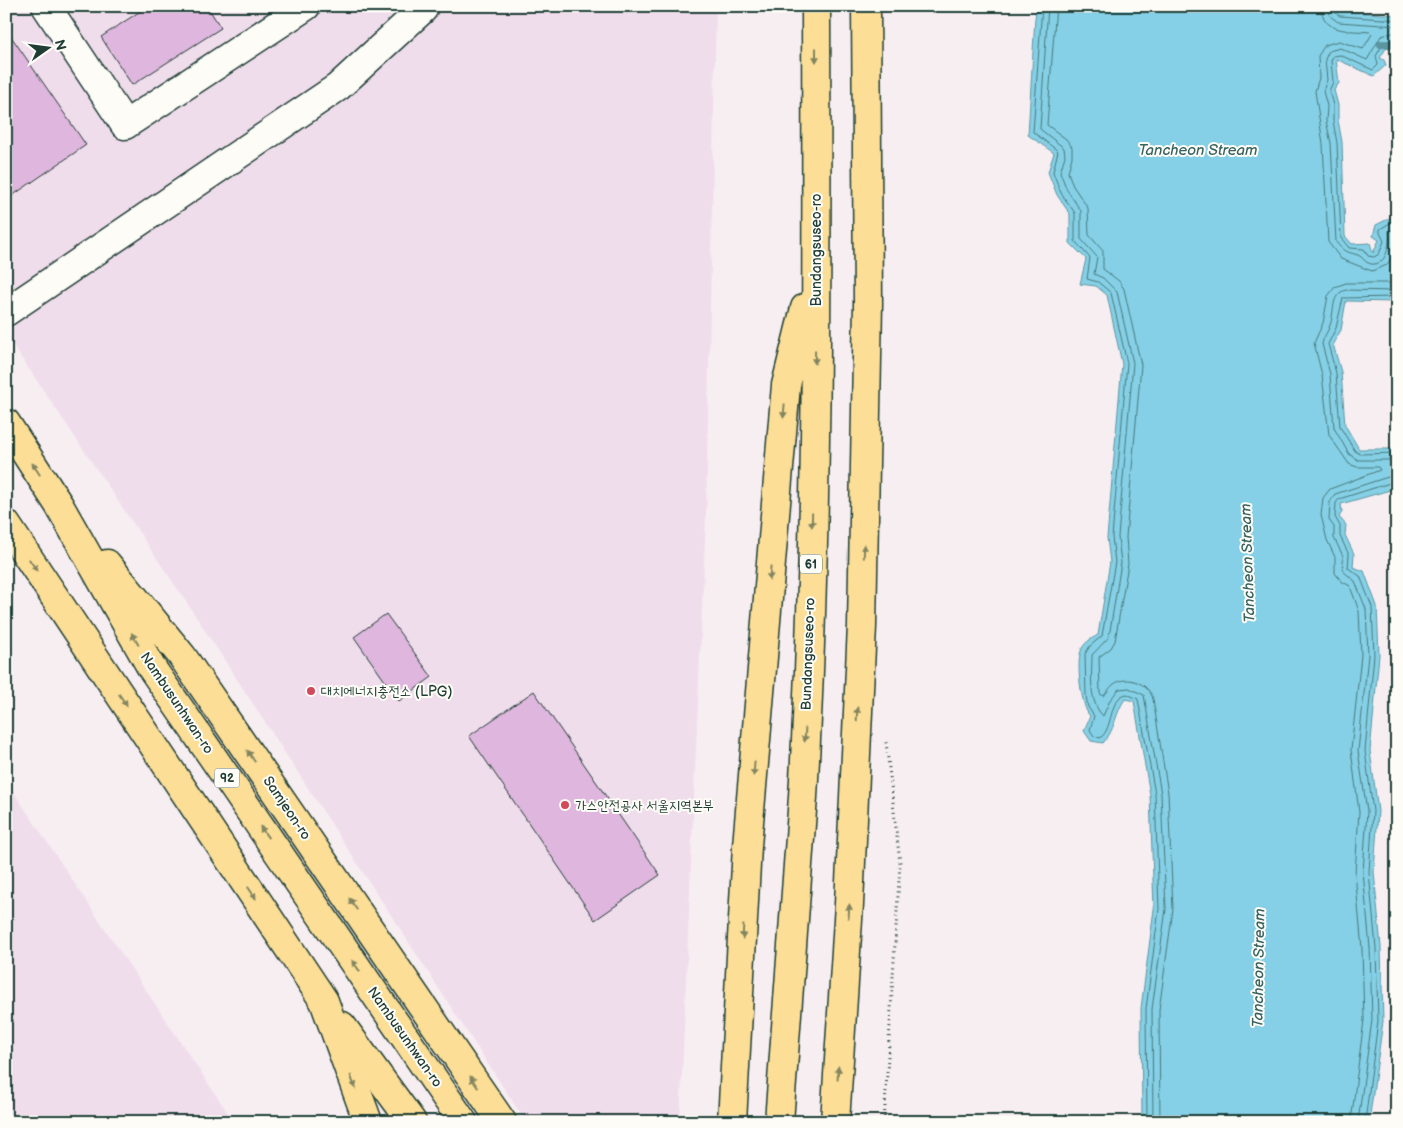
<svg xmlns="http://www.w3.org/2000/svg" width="1403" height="1128" viewBox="0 0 1403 1128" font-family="'Balsamiq Sans','Poor Story',sans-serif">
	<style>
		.built { fill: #f0ddec }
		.water { fill: #85d0e6; stroke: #5c959f }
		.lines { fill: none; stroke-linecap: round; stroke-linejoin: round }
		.shore { stroke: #48787b; stroke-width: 1 }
		.stream { stroke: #5c959f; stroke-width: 8 }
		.building { fill: #dfb6dd; stroke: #1f3d34 }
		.minor-casing { stroke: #1f3d34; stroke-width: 31 }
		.major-casing { stroke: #1f3d34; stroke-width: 31 }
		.highway-casing { stroke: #1f3d34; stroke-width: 31 }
		.path { stroke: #1f3d34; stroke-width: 3; stroke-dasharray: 1 4; stroke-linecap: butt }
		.minor { stroke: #fdfcf7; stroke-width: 28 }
		.major { stroke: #fcde96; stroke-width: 28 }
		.highway { stroke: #fcde96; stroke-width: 28 }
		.oneway { fill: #828560 }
		.poi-dot { fill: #d1495b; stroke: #fdfcf7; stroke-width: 2 }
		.labels { text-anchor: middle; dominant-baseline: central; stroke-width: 4; stroke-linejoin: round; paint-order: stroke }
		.shield { fill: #fdfcf7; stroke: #62766e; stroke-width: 1 }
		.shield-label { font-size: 12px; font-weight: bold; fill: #1f3d34 }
		.street-label { font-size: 14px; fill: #1f3d34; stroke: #fdfcf7 }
		.poi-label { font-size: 14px; fill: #1f3d34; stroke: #fdfcf7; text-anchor: start }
		.water-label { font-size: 15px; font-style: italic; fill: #386260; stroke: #fdfcf7 }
	</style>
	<rect width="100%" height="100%" fill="#f7eef2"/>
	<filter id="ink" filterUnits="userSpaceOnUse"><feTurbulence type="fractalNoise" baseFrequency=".02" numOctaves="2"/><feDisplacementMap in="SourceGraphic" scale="10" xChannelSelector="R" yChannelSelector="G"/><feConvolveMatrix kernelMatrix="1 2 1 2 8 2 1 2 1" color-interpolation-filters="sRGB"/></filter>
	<g filter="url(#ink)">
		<!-- built -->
		<path class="built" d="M6,6H716L706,517L680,1122H526L193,612L6,335Z
			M9,785L234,1122H6V787Z"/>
		<!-- water -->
		<path class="water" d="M1037,6H1339L1341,11L1397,15V43L1388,45L1380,58L1384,60L1386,65L1374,76L1336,59L1339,83L1334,90L1338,105V120L1342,142L1345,236L1352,244L1370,243L1373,253L1379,240L1373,236L1376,225L1390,218H1397V302L1346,301L1341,330L1333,344L1341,372L1345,425L1359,449H1397V488L1341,504L1342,512L1339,517L1346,525L1345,535L1354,554L1353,567L1364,571L1377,606L1379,655L1370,751L1378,811L1374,872L1381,947L1383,1021L1369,1122H1142L1141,1008L1154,909L1150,795L1134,701L1125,699C1115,713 1115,731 1103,743L1091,741L1084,731L1090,716C1081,707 1076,663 1081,651C1083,643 1091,639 1098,635L1110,562L1107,538L1122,364L1107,295L1096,286L1080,284L1086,259L1070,243V214L1057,195L1048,172L1054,153L1028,135L1035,18Z"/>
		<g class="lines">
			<!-- shore -->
			<path class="shore" d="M1042,6L1033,132L1058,151L1053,172L1061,193L1075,213V241L1090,258L1087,279L1098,282L1111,293L1127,363L1112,537L1115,562L1102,636L1090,646L1085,654L1086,696L1088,707L1094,716L1090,730L1094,736L1100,738C1114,729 1108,697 1127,694L1138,699L1155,794L1159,909L1146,1009L1147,1122
				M1048,6L1040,129L1064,148L1065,156L1060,172L1067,190L1081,211V239L1097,257L1094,274L1103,278L1117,292L1133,363L1118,537L1121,563L1109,637L1092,655C1092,675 1088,701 1103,716L1110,700L1119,689L1129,688L1144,695L1161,794L1166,909L1152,1009L1153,1122
				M1056,6L1047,125L1066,139L1072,147V157L1068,172L1073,186L1088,208L1089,235L1103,251V269L1119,281L1124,289L1141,365L1126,537L1128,564L1115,641L1111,648L1099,657L1100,694L1104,696C1107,692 1110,687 1114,684C1128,674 1149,684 1153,699L1168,793L1173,909L1159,1010L1160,1122
				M1321,6C1322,34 1349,30 1370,32L1372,34L1363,49L1339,41L1325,45L1318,56L1319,78L1315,91L1323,144L1328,242L1341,259L1372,271L1387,265L1397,247
				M1328,6L1330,16L1338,22L1397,26
				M1335,6L1336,13L1340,16L1397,20
				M1397,32L1381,36L1367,60L1340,48L1329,51L1325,59L1327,80L1323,91L1327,106L1326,121L1331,143L1336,242C1345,253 1345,251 1358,255C1363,257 1365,263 1371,264C1388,266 1390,242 1389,231L1397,229
				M1397,38L1384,42L1376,56L1378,65L1373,70L1340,55L1333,56L1331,61L1333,82L1329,91L1333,105V121L1337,143L1341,238L1349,248L1364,249L1368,256L1374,257L1379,254L1384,241L1380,233V229L1390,223H1397
				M1397,291L1346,290C1330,294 1335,313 1330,325C1328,332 1323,337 1322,344L1330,374L1334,428L1349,454L1358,460H1397
				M1397,297L1343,298L1336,328L1328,344L1336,373L1340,427L1355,451L1360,454L1397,453
				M1351,1122L1364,1020L1362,949L1355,873L1359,812L1351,750L1361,655L1359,611L1350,586L1341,581L1335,573V557L1327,540L1321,515L1323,498L1330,489L1380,470L1378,467H1357L1349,464L1329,435L1322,375L1314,343L1323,323L1328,296L1335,287L1346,283H1397
				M1358,1122L1372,1020L1370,948L1363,872L1367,811L1358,751L1368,655L1366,609L1355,581L1343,571V556L1334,538V527L1329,520L1330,502L1335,494L1388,477H1397
				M1365,1122L1378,1021L1376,948L1369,872L1373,811L1365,751L1374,655L1372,607L1360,576L1348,568L1349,555L1340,536V526L1335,517L1336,503L1339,499L1390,483H1397"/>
			<!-- stream -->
			<path class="stream" d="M1381,44L1397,45"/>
		</g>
		<!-- building -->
		<path class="building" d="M148,6H207L221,28L132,85L101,37Z
			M6,29L86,145L6,200Z
			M386,614L432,677L399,701L354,637Z
			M534,691L660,875L595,920L469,736Z"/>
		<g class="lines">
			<!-- minor casing -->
			<g class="minor-casing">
				<path id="minor" d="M46,6L125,125L306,6
					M6,312L338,87L423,9V6"/>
			</g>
			<!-- major casing -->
			<g class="major-casing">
				<path id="major" d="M6,423L59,505L151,667L463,1122
					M6,524L324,1001L368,1122
					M107,564L182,656L502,1122
					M342,1026L412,1122"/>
			</g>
			<!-- highway casing -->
			<g class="highway-casing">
				<path id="highway" d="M732,1122L747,846L786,385L805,308
					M779,1122C786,1014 796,905 803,797C818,534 817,270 816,6
					M835,1122L849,904L862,626L868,303L866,6"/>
			</g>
			<!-- path -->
			<path class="path" d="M884,1122L900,863L886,742"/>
			<!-- minor -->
			<use href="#minor" class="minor"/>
			<!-- major -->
			<use href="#major" class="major"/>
			<!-- highway -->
			<use href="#highway" class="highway"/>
		</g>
		<!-- one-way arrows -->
		<defs><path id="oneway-solid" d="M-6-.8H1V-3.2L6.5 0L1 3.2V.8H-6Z" transform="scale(1.25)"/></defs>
		<g class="oneway">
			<use href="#oneway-solid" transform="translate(816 55) rotate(90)"/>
			<use href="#oneway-solid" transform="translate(815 357) rotate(91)"/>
			<use href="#oneway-solid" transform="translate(784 411) rotate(95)"/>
			<use href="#oneway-solid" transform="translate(36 469) rotate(-123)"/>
			<use href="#oneway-solid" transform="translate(812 520) rotate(91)"/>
			<use href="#oneway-solid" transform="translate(864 551) rotate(-89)"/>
			<use href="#oneway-solid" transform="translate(33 565) rotate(56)"/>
			<use href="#oneway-solid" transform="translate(770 573) rotate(95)"/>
			<use href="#oneway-solid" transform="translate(135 639) rotate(-120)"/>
			<use href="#oneway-solid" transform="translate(123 700) rotate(56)"/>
			<use href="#oneway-solid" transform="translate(857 714) rotate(-87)"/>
			<use href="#oneway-solid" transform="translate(805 735) rotate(93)"/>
			<use href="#oneway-solid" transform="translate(251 756) rotate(-124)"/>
			<use href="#oneway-solid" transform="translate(754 769) rotate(95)"/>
			<use href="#oneway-solid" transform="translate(264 832) rotate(-125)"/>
			<use href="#oneway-solid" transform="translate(252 893) rotate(56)"/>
			<use href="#oneway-solid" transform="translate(353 904) rotate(-124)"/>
			<use href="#oneway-solid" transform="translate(849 911) rotate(-86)"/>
			<use href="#oneway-solid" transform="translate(743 932) rotate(93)"/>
			<use href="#oneway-solid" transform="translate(356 966) rotate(-125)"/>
			<use href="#oneway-solid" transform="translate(838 1073) rotate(-86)"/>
			<use href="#oneway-solid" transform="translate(353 1082) rotate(70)"/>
			<use href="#oneway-solid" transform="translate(474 1082) rotate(-124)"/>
		</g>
	</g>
	<!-- markers -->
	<g class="poi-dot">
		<circle cx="311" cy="691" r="5"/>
		<circle cx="565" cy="805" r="5"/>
	</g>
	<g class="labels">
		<!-- shield labels -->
		<g class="shield">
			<rect x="800" y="554.5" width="22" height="19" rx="4"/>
			<rect x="214.5" y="768.5" width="25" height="19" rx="4"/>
		</g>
		<g class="shield-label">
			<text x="811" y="564">61</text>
			<text x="227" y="778">92</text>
		</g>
		<!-- street labels -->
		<g class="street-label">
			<text transform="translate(816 250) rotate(-90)">Bundangsuseo-ro</text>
			<text transform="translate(808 654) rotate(-88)">Bundangsuseo-ro</text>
			<text transform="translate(177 703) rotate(56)">Nambusunhwan-ro</text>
			<text transform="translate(287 808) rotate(56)">Samjeon-ro</text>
			<text transform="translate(405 1037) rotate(55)">Nambusunhwan-ro</text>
		</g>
		<!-- poi labels -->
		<g class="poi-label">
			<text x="321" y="691">대치에너지충전소 (LPG)</text>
			<text x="575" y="805">가스안전공사 서울지역본부</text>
		</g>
		<!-- water labels -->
		<g class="water-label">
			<text x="1198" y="150">Tancheon Stream</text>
			<text transform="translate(1248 563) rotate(-92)">Tancheon Stream</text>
			<text transform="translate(1259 968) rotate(-89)">Tancheon Stream</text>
		</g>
	</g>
	<!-- margin -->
	<rect width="1403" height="1128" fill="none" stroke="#fdfcf7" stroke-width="25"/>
	<rect x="12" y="12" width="1378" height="1103" fill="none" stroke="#1f3d34" stroke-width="2" filter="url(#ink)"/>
	<!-- north arrow -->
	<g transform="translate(48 48) rotate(76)" stroke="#fdfcf7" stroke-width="4" paint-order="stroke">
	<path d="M0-4L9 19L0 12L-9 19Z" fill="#1f3d34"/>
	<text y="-8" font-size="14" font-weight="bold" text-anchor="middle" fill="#1f3d34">N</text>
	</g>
</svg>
